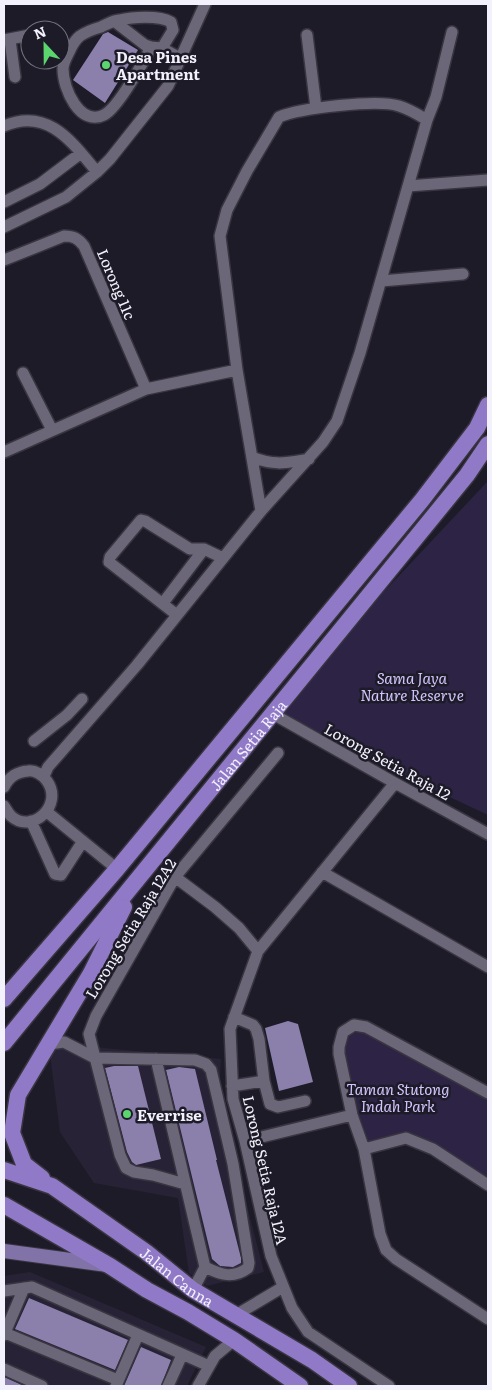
<svg xmlns="http://www.w3.org/2000/svg" width="492" height="1390" viewBox="0 0 492 1390" font-family="Literata,serif">
	<style>
		.built { fill: #282236 }
		.green { fill: #2d2344 }
		.building { fill: #8b7fac }
		.lines { fill: none; stroke-linecap: round; stroke-linejoin: round }
		.minor-casing { stroke: #383540; stroke-width: 14 }
		.major-casing { stroke: #383540; stroke-width: 16 }
		.highway-casing { stroke: #383540; stroke-width: 19 }
		.minor { stroke: #6b6778; stroke-width: 11 }
		.major { stroke: #8172a7; stroke-width: 14 }
		.highway { stroke: #9079c7; stroke-width: 16 }
		.poi-dot { fill: #5bd56e; stroke: #1e1b28; stroke-width: 2 }
		.labels { text-anchor: middle; dominant-baseline: central; stroke-width: 5; stroke-linejoin: round; paint-order: stroke }
		.poi-label { font-size: 15px; font-weight: bold; fill: #f3f1fb; stroke: #1e1b28; text-anchor: start }
		.street-label { font-size: 15px; fill: #f3f1fb; stroke: #1e1b28 }
		.park-label { font-size: 15px; font-style: italic; fill: #d3c5fd; stroke: #1e1b28 }
	</style>
	<rect width="100%" height="100%" fill="#1e1b28"/>
	<!-- built -->
	<path class="built" d="M51,1043L221,1059L219,1096L264,1272L207,1286L189,1273L178,1198L94,1183L60,1132L51,1062Z
		M30,1272L206,1347L187,1386H4V1276Z"/>
	<!-- green -->
	<path class="green" d="M488,481V815L273,714L301,680Z
		M364,1032L488,1098V1183L406,1138L369,1143L356,1106L343,1057L345,1039L353,1033Z"/>
	<!-- building -->
	<path class="building" d="M108,32L138,50L105,103L73,80L103,34Z
		M288,1021L298,1024L313,1082L279,1091L265,1028Z
		M114,1066H138L161,1159L136,1165L132,1162L127,1152L105,1068Z
		M179,1067L195,1069L217,1160H216L241,1258V1263L233,1267L220,1266L212,1259L166,1070Z
		M29,1298L128,1340L115,1370L15,1329Z
		M141,1347L171,1360L161,1386H124Z
		M4,1377L24,1386H4Z"/>
	<g class="lines">
		<!-- minor casing -->
		<g class="minor-casing">
			<path id="minor" d="M114,21L145,45L151,47
				M49,30L54,29
				M307,35L316,108
				M4,40L30,35
				M10,40L15,77
				M162,48L151,47C144,61 118,108 104,115C80,127 63,89 63,69C63,62 68,55 71,48C73,44 76,39 80,36C86,32 94,29 101,27C107,24 112,21 119,20C132,17 159,15 171,22L173,30L162,48L180,58
				M4,126C48,107 72,142 97,172
				M408,186L488,180
				M4,202L40,184L81,153
				M4,227L66,197L97,172L110,159L168,86L205,4
				M4,260L64,236C73,236 78,238 84,246L146,389
				M381,281L463,274
				M23,373L52,430
				M4,452L146,389L237,370
				M252,457C275,466 285,463 309,459
				M261,511L237,370L220,236L227,210L247,171L279,117C300,108 378,99 399,106C409,109 419,115 427,120
				M163,603L204,549
				M177,615L109,562L110,557L141,520L145,521L190,549H204L223,558
				M273,714L395,783L488,834
				M34,741L67,715L82,699
				M44,776L48,767L137,665L261,511L323,442L337,421L360,353L427,120L436,97L452,32
				M4,787C9,777 16,772 28,771C35,770 43,775 47,781C64,805 32,835 11,816C8,813 6,809 4,806
				M47,812L117,869
				M31,821L55,874L61,875L83,841
				M322,872L488,967
				M175,877L215,907L239,928L258,951
				M234,1017L253,1025L256,1029L259,1039L264,1081L270,1104L278,1107L305,1101
				M49,1044L64,1042L95,1058L195,1060L206,1064L211,1070L233,1164L249,1263L248,1268C233,1279 221,1275 205,1267
				M156,1059L205,1267L193,1290
				M232,1086L264,1081
				M488,1093L366,1027L354,1025L343,1032L339,1047V1054L352,1115L364,1149L380,1234L386,1250L396,1259L488,1319
				M245,1141L352,1115
				M364,1149L406,1138L433,1149L488,1185
				M185,1184L153,1175L134,1172L126,1168L120,1155L89,1034L96,1016L175,877L278,753
				M4,1291L32,1287L209,1366
				M236,1315L283,1287
				M5,1333L118,1380
				M4,1335L24,1288
				M4,1369L42,1386
				M116,1386L138,1335
				M168,1386L182,1355
				M198,1386L215,1356L234,1340
				M389,1386L308,1332L292,1308L271,1256L245,1141L233,1099L230,1029L258,951L395,783"/>
		</g>
		<!-- major casing -->
		<g class="major-casing">
			<path id="major" d="M4,1251L107,1265"/>
		</g>
		<!-- highway casing -->
		<g class="highway-casing">
			<g id="highway">
				<path d="M4,999L117,869L422,500L477,428L488,405"/>
				<path id="s1" d="M4,1043L467,475L488,444"/>
				<path id="s2" d="M4,1170L52,1186L146,1252L193,1290L312,1360L349,1386"/>
				<path d="M42,1178L24,1164L12,1133L18,1095L91,973L124,907"/>
				<path d="M4,1205L110,1266L147,1290L188,1312L234,1340L300,1386"/>
			</g>
		</g>
		<!-- minor -->
		<use href="#minor" class="minor"/>
		<!-- major -->
		<use href="#major" class="major"/>
		<!-- highway -->
		<use href="#highway" class="highway"/>
	</g>
	<!-- markers -->
	<g class="poi-dot">
		<circle cx="106" cy="65" r="5"/>
		<circle cx="127" cy="1114" r="5"/>
	</g>
	<g class="labels">
		<!-- poi labels -->
		<g class="poi-label">
			<text x="116" y="56">Desa Pines<tspan x="116" dy="17">Apartment</tspan></text>
			<text x="137" y="1114">Everrise</text>
		</g>
		<!-- street labels -->
		<g class="street-label">
			<text transform="translate(117 284) rotate(67)">Lorong 11c</text>
			<text stroke="none"><textPath href="#s1" startOffset="385">Jalan Setia Raja</textPath></text>
			<text transform="translate(388 761) rotate(29)">Lorong Setia Raja 12</text>
			<text transform="translate(130 928) rotate(-59)">Lorong Setia Raja 12A2</text>
			<text transform="translate(266 1170) rotate(77)">Lorong Setia Raja 12A</text>
			<text stroke="none"><textPath href="#s2" startOffset="205">Jalan Canna</textPath></text>
		</g>
		<!-- park labels -->
		<g class="park-label">
			<text x="412" y="677">Sama Jaya<tspan x="412" dy="17">Nature Reserve</tspan></text>
			<text x="398" y="1088">Taman Stutong<tspan x="398" dy="17">Indah Park</tspan></text>
		</g>
	</g>
	<!-- border -->
	<rect width="492" height="1390" fill="none" stroke="#f3f1fb" stroke-width="10"/>
	<!-- north arrow -->
	<g transform="translate(45 45) rotate(338)"><circle r="24" fill="#1e1b28" stroke="#73717c"/>
	<path d="M0-4L9 19L0 12L-9 19Z" fill="#5bd56e"/>
	<text y="-8" font-size="14" font-weight="bold" text-anchor="middle" fill="#f3f1fb">N</text>
	</g>
</svg>
